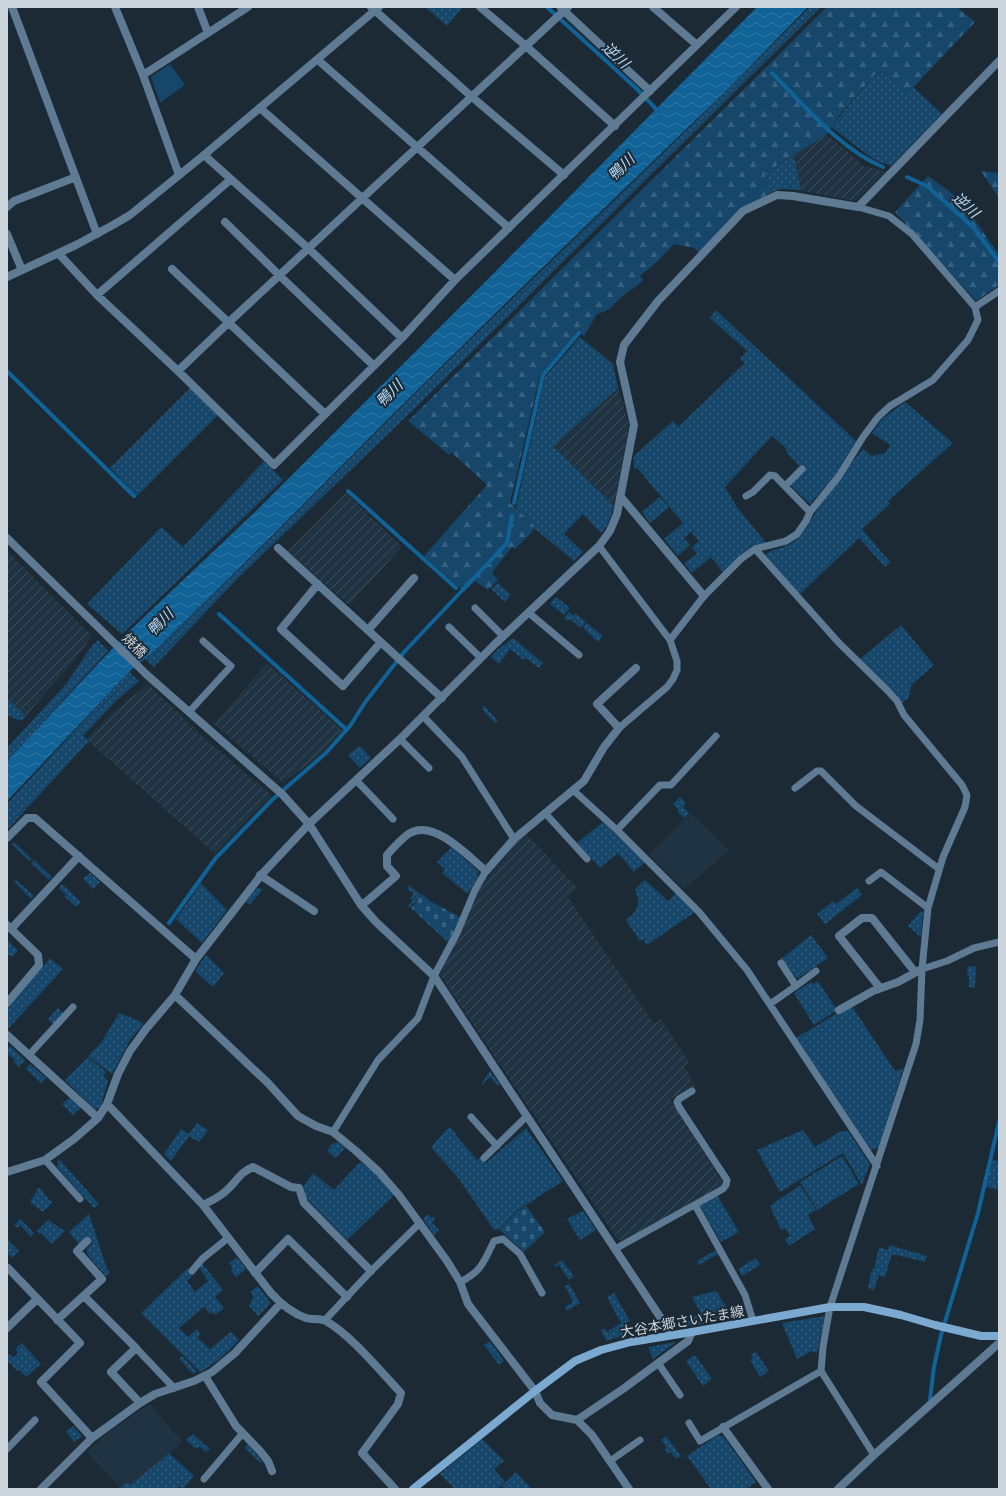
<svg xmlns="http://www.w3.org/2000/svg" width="1006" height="1496" viewBox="0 0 1006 1496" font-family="Manrope,'Noto Sans JP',sans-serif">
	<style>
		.built { fill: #203343 }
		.industrial { fill: url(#industrial-furrows) }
		.green { fill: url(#green-dots) }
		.forest { fill: url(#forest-firs) }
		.cemetery { fill: url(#cemetery-stones) }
		.pitch { fill: #16476b }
		.water { fill: url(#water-waves) }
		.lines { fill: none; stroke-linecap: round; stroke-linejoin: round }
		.stream { stroke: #106297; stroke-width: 4 }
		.service { stroke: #5e7b93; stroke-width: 7 }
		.minor { stroke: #5e7b93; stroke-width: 8 }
		.tertiary { stroke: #5e7b93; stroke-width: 8 }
		.secondary { stroke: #7ba9d0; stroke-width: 8 }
		.labels { text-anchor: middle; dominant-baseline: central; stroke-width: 4; stroke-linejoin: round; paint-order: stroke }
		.street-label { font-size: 14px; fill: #ccd4dc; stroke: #1c2a35 }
		.water-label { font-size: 15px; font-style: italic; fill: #b6daf8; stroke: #1c2a35 }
	</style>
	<defs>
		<pattern id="industrial-furrows" width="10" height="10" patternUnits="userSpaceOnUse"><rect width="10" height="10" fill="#203343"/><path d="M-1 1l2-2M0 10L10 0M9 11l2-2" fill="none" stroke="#3f505e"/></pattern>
		<pattern id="green-dots" width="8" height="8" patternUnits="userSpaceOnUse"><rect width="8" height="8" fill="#16476b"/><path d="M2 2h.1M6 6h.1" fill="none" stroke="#376180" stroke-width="1.8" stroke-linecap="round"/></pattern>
		<pattern id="forest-firs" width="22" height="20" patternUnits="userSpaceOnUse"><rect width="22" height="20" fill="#16476b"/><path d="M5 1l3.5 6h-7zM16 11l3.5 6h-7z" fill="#376180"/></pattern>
		<pattern id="cemetery-stones" width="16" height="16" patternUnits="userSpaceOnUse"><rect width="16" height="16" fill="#16476b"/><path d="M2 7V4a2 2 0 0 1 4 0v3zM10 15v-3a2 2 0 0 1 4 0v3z" fill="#376180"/></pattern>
		<pattern id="water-waves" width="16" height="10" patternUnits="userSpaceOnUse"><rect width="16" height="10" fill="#106297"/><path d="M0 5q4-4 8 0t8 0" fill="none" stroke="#3278a5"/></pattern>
	</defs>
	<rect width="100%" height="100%" fill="#1c2a35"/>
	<!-- built -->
	<path class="built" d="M690,813L708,829L729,851L684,889L649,854Z
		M150,1404L183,1442L130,1486L127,1482L120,1488L87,1452L107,1433Z"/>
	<!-- industrial -->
	<path class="industrial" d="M826,134L864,166L886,172L855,201L807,192L801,190L795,161L792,157Z
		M618,388L629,425L614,506L553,446Z
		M346,493L402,547L349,605L288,551Z
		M7,551L92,636L76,658L26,716L7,698Z
		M267,663L343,731L317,757L283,783L214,724Z
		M148,684L201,735L271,795L215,854L86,739L112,713Z
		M526,834L578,888L568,897L654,1024L661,1019L689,1062L684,1066L695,1086L670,1099L723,1183L722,1186L625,1241L618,1240L440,975L478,892L492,872L515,844Z"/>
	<!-- green -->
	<path class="green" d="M425,7H463L447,26Z
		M810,7H821L411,412L236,580L154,667L145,659L270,539L403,405L698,119Z
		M876,73L884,74L907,93L913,87L942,114L891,166L873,159L831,127Z
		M792,157L795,161L801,190L780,189L772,192L764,174Z
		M716,310L856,441L835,476L810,504L789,484L803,470L787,453L786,448L772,436L725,487L737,507L766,543L752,546L723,572L711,557L692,573L684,563L697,554L692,547L699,541L691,532L684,538L690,545L678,556L664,539L683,523L638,469L634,468V456L673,421L678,427L745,363L740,359L747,351L710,318Z
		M580,337L613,364L618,388L553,446L614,506L607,526L601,533L583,514L564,534L583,552L574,561L534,528L535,526L516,508L545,377Z
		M190,388L218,415L137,496L110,468Z
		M905,402L953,443L888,501L890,504L862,529L890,562L885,567L859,538L800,594L765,555C774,548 782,549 790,544C805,536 815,511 825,497C837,481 850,465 863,449L872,456L885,453L890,445L872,433L882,419Z
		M264,461L283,480L122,634L87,604L161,527L183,547Z
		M660,497L669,507L650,523L642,512Z
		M498,583L511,595L505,602L491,589Z
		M556,597L570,608L564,615L550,604Z
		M569,612L574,616L575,613L586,622L581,628L570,619L568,621L564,618Z
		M587,623L603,636L598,642L583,628Z
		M901,625L934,665L911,685L909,697L901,704L896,694L860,659Z
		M513,638L543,663L539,668L526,658L524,660L510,649L499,664L491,657L496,651Z
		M98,640L108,651L7,761V748L67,683L91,647Z
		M129,672L139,681L116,701L83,736L89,741L7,830V804Z
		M7,698L26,716L21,721L7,715Z
		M484,706L498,721L495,723L482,709Z
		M360,746L371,758L360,768L348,755Z
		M680,797L686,803L683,807L689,813L684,818L677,811L679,810L673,804Z
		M603,822L645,862L634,872L618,853L600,868L577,843Z
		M14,842L32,859L29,861L12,844Z
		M452,847L478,871V877L468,894L442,873L445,869L437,862Z
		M34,860L52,877L49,880L31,863Z
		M90,873L100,882L93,889L83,879Z
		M16,880L34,896L31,899L14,882Z
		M645,880L668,901L676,893L695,912L647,945L643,939L640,941L626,920C638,911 641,904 635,889Z
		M201,883L227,910L202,943L176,919Z
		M62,884L81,902L76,907L65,897L66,895L59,888Z
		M409,885L421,895L410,907L408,906L413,900L410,898L414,893L407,889Z
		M257,888L263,889L250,905L246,902Z
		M857,888L862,895L825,924L817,914L833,901L836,904Z
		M921,911L923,912L921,937L908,926Z
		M811,935L828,958L797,979L781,959Z
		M8,941L18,950L12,957L7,953V943Z
		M206,955L224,973L213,987L195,971Z
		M50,958L63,969L8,1029L7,1027V1009Z
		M968,966L976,967L975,988L969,987V976H967Z
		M818,981L837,1010L814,1025L794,993L811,982L813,984Z
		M851,1005L895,1071L903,1069L879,1148L870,1150L796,1038Z
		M58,1008L63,1013L53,1024L48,1019Z
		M119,1013L137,1020L144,1024L130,1040L112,1074L88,1056L101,1043Z
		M10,1046L25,1060L19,1067L14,1062L15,1060L7,1053V1050Z
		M88,1057L106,1072L103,1076L108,1080L101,1106L95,1110L65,1080Z
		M30,1064L46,1078L41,1083L26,1069Z
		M490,1071L500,1085L498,1086L490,1077L483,1084L482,1083Z
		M70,1097L81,1107L73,1115L62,1104Z
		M197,1123L208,1130L199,1142L189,1136L171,1161L164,1154L181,1129L189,1134Z
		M449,1127L456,1133L455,1134L477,1160L481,1157L486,1163L526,1128L563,1181L518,1210L500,1229L494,1230L459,1179L431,1147Z
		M803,1130L815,1147L841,1131H848L870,1164L862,1185L843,1153L780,1192L757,1150Z
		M338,1142L345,1148L336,1158L327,1151L332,1144Z
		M842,1156L859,1184L817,1210L800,1182Z
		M59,1159L99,1204L94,1208L57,1167Z
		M992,1160L999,1161V1190L986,1187Z
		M360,1162L377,1174L394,1195L347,1240L304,1196L303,1187L313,1173L334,1190Z
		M800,1185L816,1210L808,1215L815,1229L789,1246L785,1239L790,1236L785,1228L781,1230L770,1206Z
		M39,1187L52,1203L43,1212L30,1202Z
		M717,1195L739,1232L721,1242L700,1206Z
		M583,1211L596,1230L580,1240L567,1219Z
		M89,1214L107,1269L110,1272L106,1276L87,1254V1248L92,1244L87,1238L79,1244L69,1232Z
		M428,1214L431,1218L433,1217L435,1219L432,1223L439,1230L434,1235L423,1219Z
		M20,1219L34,1233L31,1237L20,1225L17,1228L14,1225Z
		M48,1220L65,1231L52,1244L41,1233L39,1234L37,1231Z
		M7,1239L19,1251L12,1258L8,1254L9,1253L7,1251Z
		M889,1245L927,1256L925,1262L892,1254L885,1277L879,1275L874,1290L868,1288L872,1269H874L879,1247L888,1250Z
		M716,1250L718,1254L699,1265L697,1261Z
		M237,1257L246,1269L236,1277L231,1270L233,1268L229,1263Z
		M756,1258L760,1265L742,1276L738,1269Z
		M562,1260L574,1276L569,1280L559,1265L556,1267L554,1265Z
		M202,1263L223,1290L179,1328L188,1337L197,1329L200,1333L198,1338L210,1349L231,1332L239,1340C227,1353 215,1364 200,1372L168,1340L171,1337L168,1340L141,1313L188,1268L193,1275L187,1281L195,1292L208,1281L199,1267Z
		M569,1284L580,1303L567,1311L565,1307L573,1302L565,1286Z
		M258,1286L270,1302V1304L258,1316L249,1306L254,1296L250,1292Z
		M716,1291L728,1309L723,1319L716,1322L681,1327L680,1325L701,1313L692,1297Z
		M614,1293L630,1321L624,1324L628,1335L618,1337L607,1341L601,1331L605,1328L607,1332L621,1323L607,1297Z
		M215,1297L224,1308L215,1315L212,1312L210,1314L204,1307Z
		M825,1316L817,1353L812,1351L797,1359L782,1323Z
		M490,1341L504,1361L499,1365L484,1345Z
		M675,1342V1343L653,1359L648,1347Z
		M22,1343L41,1364L26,1377L19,1370L17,1371L7,1360V1356L10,1354L13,1358L18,1353L15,1349Z
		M756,1352L769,1371L760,1377L750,1360L753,1358L751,1355Z
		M695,1355L712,1379L703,1386L686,1361Z
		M182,1356L197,1372L193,1374L179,1358Z
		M73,1426L82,1436L74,1442L66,1432Z
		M193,1434L210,1449L206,1452L199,1446L196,1449L186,1440Z
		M718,1435L724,1437L756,1482L746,1489H711L687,1456Z
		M666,1436L681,1456L676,1459L671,1452L668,1454L665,1449L667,1448L662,1441V1439Z
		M482,1439L504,1461L494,1469L505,1482L498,1489H455L440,1474Z
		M248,1444L262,1462L260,1463L245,1448Z
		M169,1453L194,1476L183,1489L180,1486L177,1489L120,1488L127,1482L131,1485Z
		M516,1472L530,1487L528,1489H505L502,1486Z"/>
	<!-- forest -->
	<path class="forest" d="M827,7H957L975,22L907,94L884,74L876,73L838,117L826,135L764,174L772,192L740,210L699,253L695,248L674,244L658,261L640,276L643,280C638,286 631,289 625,294C615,302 611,311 597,314L584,336L578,332L540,375L510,503L535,526L531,533L515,549L512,547L492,573L498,580L488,590L475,581L464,592L424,556L487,485L451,452L449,455L408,421Z
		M981,171L999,173V198Z
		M928,176L961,200L999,255V285L976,301L895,212Z"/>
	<!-- cemetery -->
	<path class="cemetery" d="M422,894L430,901L460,917L449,943L411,908Z
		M526,1206L545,1232L524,1252L500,1230L518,1211Z"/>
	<!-- pitch -->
	<path class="pitch" d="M170,64L185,85L160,103L151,77Z"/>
	<!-- water -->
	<path class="water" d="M757,7H808L729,88L511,298L394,413L270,538L155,650L129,672L7,801V761L126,634L257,510L487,280Z"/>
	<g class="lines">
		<!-- stream -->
		<path class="stream" d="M547,7L637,89L659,112
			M772,73C804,105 841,150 883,167
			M907,177L927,186L973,227L999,262
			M7,371L134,496
			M348,491L456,588
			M514,503L543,375L579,333
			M219,614L347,730
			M169,923L215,859L273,799L326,753L350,726L366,701L405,651L507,543L512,516
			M930,1399L934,1367L941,1335L978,1213L999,1122"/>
		<!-- service -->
		<path class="service" d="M975,307L999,291
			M785,486L802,469
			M746,496L753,492L770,475L775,476L810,512
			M599,546L670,640L677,661V670L673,679L667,687L619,728
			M755,549L839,643L887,690L897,701L904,715L962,785L967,795L965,807L943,857L928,908L922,969L920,1020L916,1044L830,1307L823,1347L821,1371L874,1455
			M475,608L503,636
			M529,613L579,655
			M449,627L481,658
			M670,640L704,596L741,559L755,549L786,541L797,534L806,521L810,512L839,476L863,437L878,417L890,406L933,380L968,340L978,320L975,307L912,234L889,216L858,207
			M189,712L231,666L203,641
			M423,716L462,757L514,839
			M400,739L429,768
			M356,780L393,819
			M795,788L817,771H821L856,806L939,869
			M573,790L617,830L699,912L747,970L877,1166
			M545,813L587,859
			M617,830L660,785H671L716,736
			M869,881L881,872L928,908
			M781,963L796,986
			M922,969L947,961L974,948L999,942
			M770,1004L800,983L816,971
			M29,1055L73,1007
			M471,1117L497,1146
			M333,1132L378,1060L418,1018L434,976L457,933L475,890L486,871
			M484,1158L527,1116
			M45,1160L80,1199
			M695,1205L745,1295L753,1321
			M615,1249L723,1189L726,1185L727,1180L679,1107L677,1102L679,1099L692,1091
			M192,1271L202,1259L228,1238
			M460,1282C481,1272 484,1262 494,1241L503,1239L520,1254L542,1293
			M325,1320L371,1271L420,1223
			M136,1348L174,1388
			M658,1363L680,1395
			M689,1423L700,1441L821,1371
			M7,1449L35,1420
			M610,1461L640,1440
			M204,1479L243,1433"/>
		<!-- minor -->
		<path class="minor" d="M12,7L97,234
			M115,7L143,75L179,175
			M198,7L208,33
			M371,7L472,97L564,175
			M480,7L526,46L615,126
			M653,7L697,45
			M561,8L650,91
			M318,60L509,228
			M143,75L248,7
			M260,108L455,280
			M204,155L308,248L402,338
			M7,207L14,201L76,177
			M225,222L279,275L374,366
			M7,234L22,270
			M59,254L97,295L178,371L274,465L402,338L455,280L736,7
			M172,269L325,414
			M97,295L230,180
			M178,371L228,323L568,7
			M621,497L704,596
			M7,538L146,674L282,794L309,824L361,905L376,922L434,976L672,1335
			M278,548L442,698
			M318,584L281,629L343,686L381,642
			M368,630L414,578
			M7,838L27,818H35L196,959
			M260,875L314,911
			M361,905L367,901L396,876L387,866V855C392,849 406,834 412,832C436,821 469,857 486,871L514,839L584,781L604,747L619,728L597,704L636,668
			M7,925L38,955L39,965L7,1003
			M11,929L79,856
			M880,988L839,936L862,918H872L915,972
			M175,995L268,1083L298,1116L316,1126L333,1132L356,1151L379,1172L399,1195L447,1261L460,1282L468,1304L535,1391L540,1403L552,1415L577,1420L592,1435L629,1489
			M839,1010L873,991L898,982L922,969
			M7,1035L98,1118
			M107,1104L203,1205L271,1293C281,1304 291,1313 306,1318C312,1320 320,1318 326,1321C352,1336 380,1371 401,1393L398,1404L362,1453L395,1489
			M7,1172L45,1160L74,1139L98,1118L107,1104L118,1074L130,1051L146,1029L175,995L196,959L262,874L309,824L400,739L495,644L599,546L610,531L617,514L634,425L620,362L624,345L658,301L743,211L777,195L793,196L858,207L999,61
			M203,1205C211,1201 220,1197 227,1190C238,1180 239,1173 253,1167L291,1187L299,1188L304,1203L371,1271
			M7,1269L8,1268L80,1343L41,1382L92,1438
			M255,1273L288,1239L347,1297
			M84,1296L136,1348L111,1372L140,1403
			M57,1320L102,1279L77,1251L87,1241
			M7,1328L37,1299
			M205,1376L236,1426L260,1451L268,1461L272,1471
			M577,1420L623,1389L688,1341L692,1332
			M723,1427L768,1489
			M41,1489L92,1438L140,1403L155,1394L194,1381L212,1372L235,1353L281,1303
			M838,1489L874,1455L998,1344"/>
		<!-- tertiary -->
		<path class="tertiary" d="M7,277L76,245L113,225L130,215L204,155L379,7"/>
		<!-- secondary -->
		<path class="secondary" d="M413,1489L535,1391L575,1361L601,1350L631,1342L692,1332L830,1307H864L901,1315L935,1325L981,1336H999"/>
	</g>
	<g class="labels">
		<!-- street labels -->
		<g class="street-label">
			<text transform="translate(135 645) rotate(45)">焼橋</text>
			<text transform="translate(682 1321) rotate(-10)">大谷本郷さいたま線</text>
		</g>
		<!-- water labels -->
		<g class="water-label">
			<text transform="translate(616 55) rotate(43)">逆川</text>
			<text transform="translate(621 167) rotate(-44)">鴨川</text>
			<text transform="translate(966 205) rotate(42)">逆川</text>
			<text transform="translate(389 393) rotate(-45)">鴨川</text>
			<text transform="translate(160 622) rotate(-46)">鴨川</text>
		</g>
	</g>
	<!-- border -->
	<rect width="1006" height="1496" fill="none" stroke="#ccd4dc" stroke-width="16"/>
</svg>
